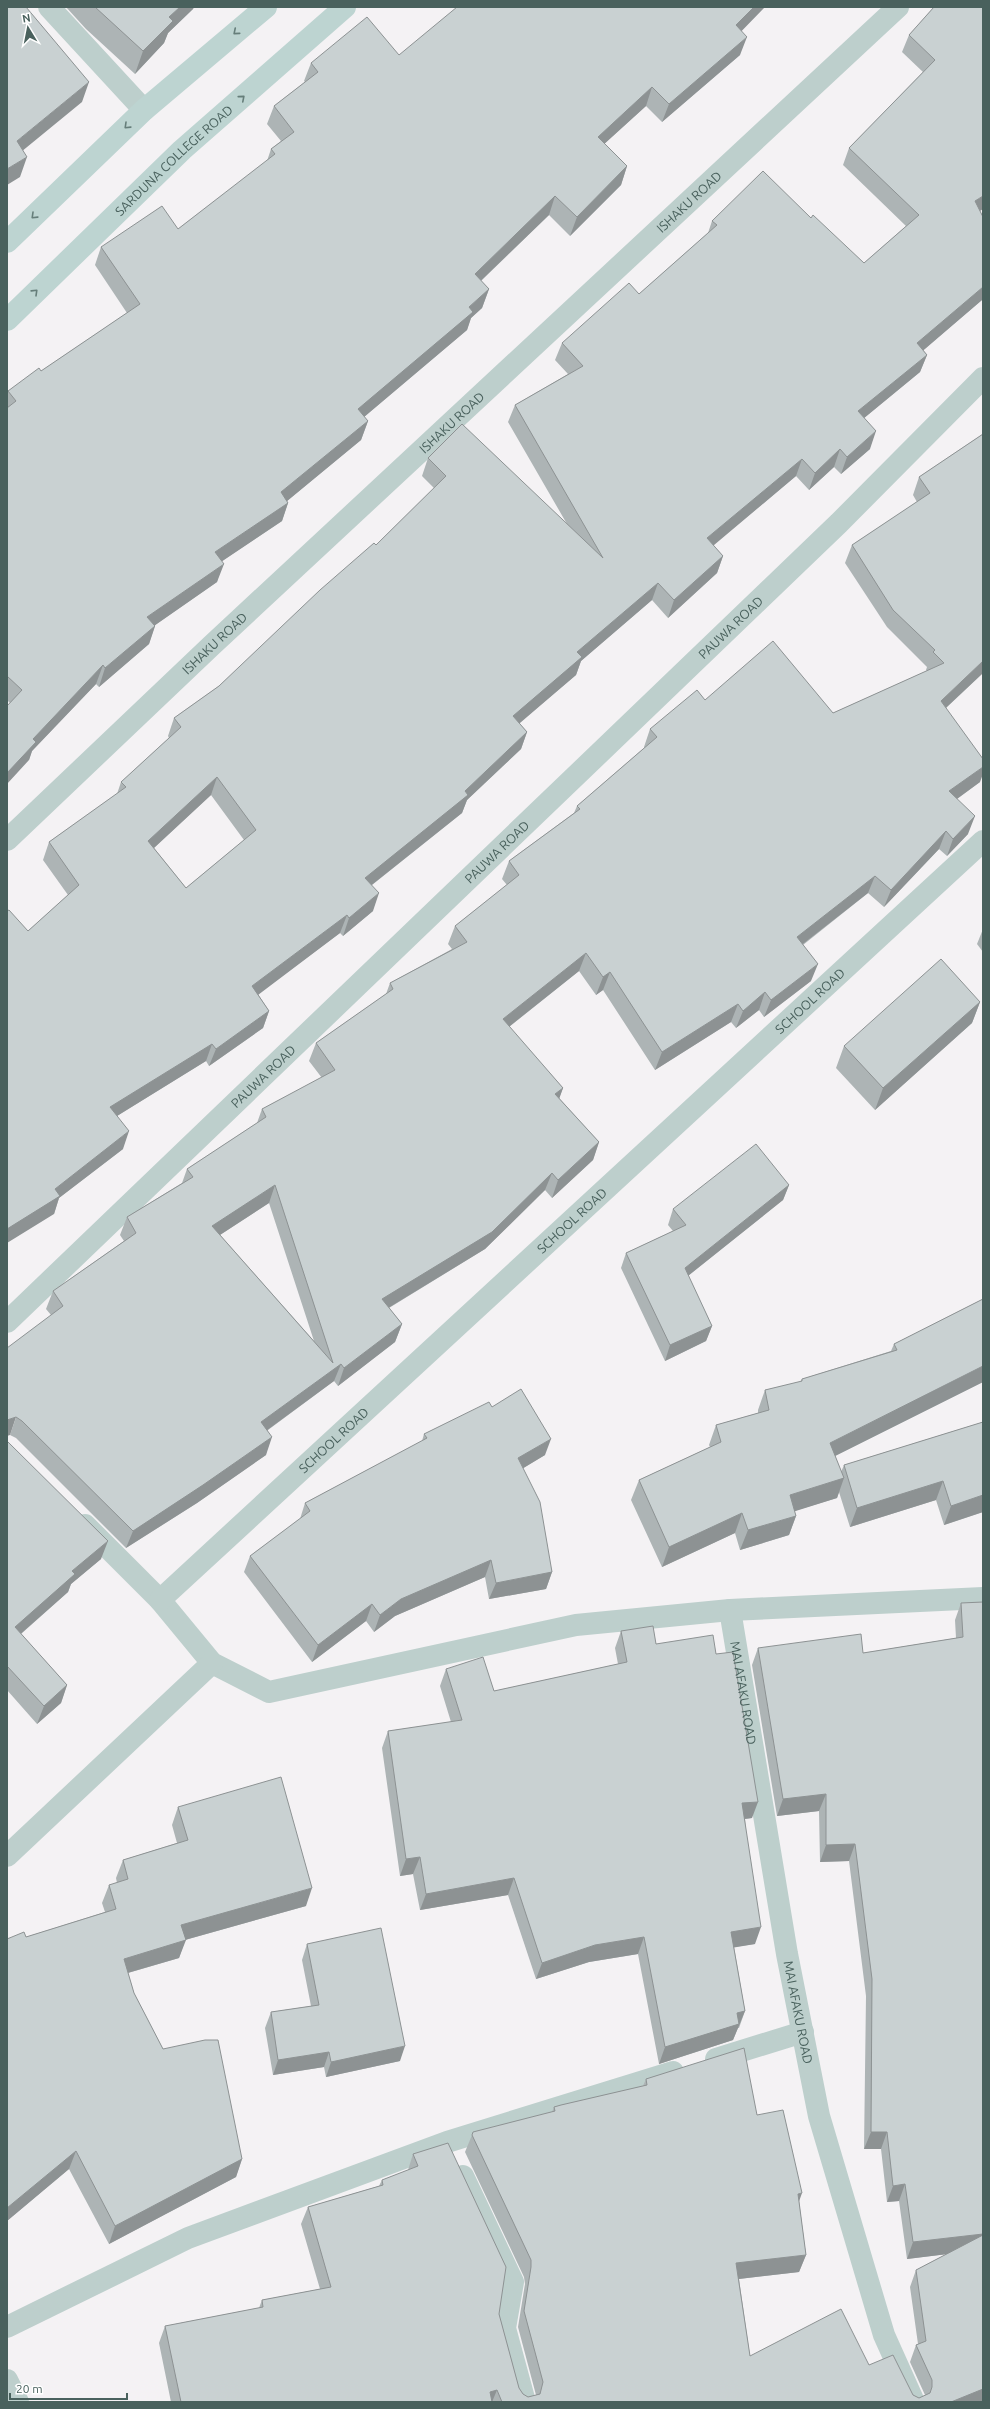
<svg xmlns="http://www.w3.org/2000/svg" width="990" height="2409" viewBox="0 0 990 2409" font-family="Ubuntu,sans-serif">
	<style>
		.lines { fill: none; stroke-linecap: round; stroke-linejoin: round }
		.street { stroke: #bdcfcc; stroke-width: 22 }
		.secondary { stroke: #bdd4d1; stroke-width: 22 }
		.wall { fill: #adb4b5; fill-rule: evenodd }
		.shaded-wall { fill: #8d9293 }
		.building { fill: #c9d1d2; stroke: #8d9293; fill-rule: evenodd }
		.oneway { stroke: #667e7a }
		.labels { text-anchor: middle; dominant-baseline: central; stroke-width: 3; stroke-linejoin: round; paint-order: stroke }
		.street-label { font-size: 13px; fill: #49615d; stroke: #fff }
	</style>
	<rect width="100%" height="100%" fill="#f4f2f4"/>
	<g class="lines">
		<!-- street -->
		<g class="street">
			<path d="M49,7L144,110"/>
			<path id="s1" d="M7,840L211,646L898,7"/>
			<path id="s2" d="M7,1322L839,523L983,378"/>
			<path d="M85,1525L160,1600L212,1663L269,1692L576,1625L730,1610L983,1598"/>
			<path id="s3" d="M160,1600L983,841"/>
			<path id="s4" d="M730,1610L787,1954L819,2116L884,2335L914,2402"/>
			<path d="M7,1856L212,1663"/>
			<path d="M716,2059L803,2032"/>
			<path d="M463,2176L513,2282L505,2328L525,2402"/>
			<path d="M7,2327L188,2238L447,2142L673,2072"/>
			<path d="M7,2380L18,2402"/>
		</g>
		<!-- secondary -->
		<g class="secondary">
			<path d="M7,242L144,110L266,7"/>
			<path id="s5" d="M7,320L182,150L345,7"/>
		</g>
	</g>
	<!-- wall -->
	<path class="wall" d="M66,7H194L193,9L168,33L164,43L135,74L86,29Z
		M934,7L980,211L983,217V301L982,300L923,350L927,355L920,372L864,418L870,449L841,474L834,467L809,490L796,476L713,545L723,556L717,573L668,618L652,600L581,661L576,675L519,723L527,732L521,749L467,800L462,813L372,885L373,911L343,936L340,933L258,994L269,1011L263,1028L209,1066L206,1061L117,1116L123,1149L59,1198L54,1214L28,931L68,895L43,860L49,842L117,794L121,782L169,738L168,736L174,718L219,686L376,545L434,488L422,476L428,458L567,524L508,422L515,405L568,374L555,360L562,343L639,294L708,233L712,221L811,218L864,263L906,226L843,165L849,148L923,72L902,52L909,35ZM211,795L244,840L186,888L154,848Z
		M742,31L740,55L662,122L646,106L604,144L627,166L621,185L570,236L549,215L481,281L489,289L482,308L471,318L467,330L364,417L368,421L361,440L287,501L288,503L282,521L222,561L217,582L155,625V626L149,644L99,687L96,684L32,751L29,760L10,703L7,700V392L8,391L41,371L127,313L95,265L101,247L178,229L267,161L271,149L281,141L267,124L274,106L305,82L304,81L311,63L399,55Z
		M983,434V673L946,708L980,782L957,799L968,834L947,856L939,849L884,907L868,893L803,945L811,981L764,1017L759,1010L736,1028L731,1022L655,1070L603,990L596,995L579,971L509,1027L563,1088L559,1098L599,1142L593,1160L552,1198L545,1190L485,1249L389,1308L402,1324L395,1342L338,1386L334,1381L268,1430L266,1455L197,1503L126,1548L16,1438L10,1435L51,1315L46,1309L53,1291L124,1241L120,1235L127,1217L182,1183L187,1169L257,1123L262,1109L322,1078L309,1061L316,1043L386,994L390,983L452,949L448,944L455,926L507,885L502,879L509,861L574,813L577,806L644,748V747L650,729L705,700L833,713L927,671L926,670L927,667L887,627L845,563L852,545L917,502L913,495L919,477ZM269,1203L314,1341L220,1235Z
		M983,929V952L977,944Z
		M980,1002L972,1023L875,1110L836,1068L844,1046Z
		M789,1185L783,1200L688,1276L712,1326L706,1341L665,1361L621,1268L626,1253L673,1231L668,1225L673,1209Z
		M983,1299V1382L835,1456L841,1472L844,1465L983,1422V1512L944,1525L936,1500L850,1527L839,1492L837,1498L794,1511L796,1516L789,1535L740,1550L735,1533L662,1567L631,1500L639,1480L710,1447L709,1445L716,1425L758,1413V1410L765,1390L800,1382L802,1379L891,1351L894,1344Z
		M492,1407L545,1455L523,1468L552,1572L546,1589L489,1599L485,1577L395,1616L374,1632L366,1621L312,1662L244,1572L250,1556L300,1519L305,1503L422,1441L424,1434Z
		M7,1441L101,1559L71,1584L68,1592L21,1634L67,1685L61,1703L37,1724L7,1690Z
		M983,1602V2402H171L159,2343L165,2326L259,2308L262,2300L320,2289L301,2224L308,2207L379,2186L382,2180L408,2170L413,2154L499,2314L519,2388L523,2394L528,2397L536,2395L518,2327L525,2284L524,2277L465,2152L472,2135L552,2112L554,2107L643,2086L646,2079L757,2115L799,2201L806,2255L799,2272L739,2279L750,2356L869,2365L913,2395L919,2398L925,2395L910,2362L916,2345L918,2344L910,2287L916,2270L947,2254L907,2259L899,2201L887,2202L881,2149H864L866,1996L849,1861L820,1862L819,1811L777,1816L752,1665L758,1648L863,1653L956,1638L955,1620L961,1603Z
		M621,1631L656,1644L716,1654L752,1818L745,1819L755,1944L734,1947L745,2011L739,2028H738L733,2040L659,2064L638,1954L589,1962L536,1979L508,1895L420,1910L413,1874L400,1876L382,1748L388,1731L451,1722L440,1686L446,1669L494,1691L618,1664L615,1648Z
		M178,1807L306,1906L185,1940L179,1958L128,1973L134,1993L163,2049L242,2159L236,2177L109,2244L69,2169L7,2221V1939L26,1937L105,1912L102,1903L109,1885L117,1883L116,1878L123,1860L177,1843L172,1825Z
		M307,1944L400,2061L326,2077L324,2067L273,2075L265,2028L271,2012L311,2006L302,1960Z"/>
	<!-- shaded-wall -->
	<path class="shaded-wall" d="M180,7H194L193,9L168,33L164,43L135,74L143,51L169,17Z
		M754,7H765L730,43L736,25Z
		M747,37L740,55L662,122L669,104Z
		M89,82L82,102L10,161L17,141Z
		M652,87L646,106L591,156L598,137Z
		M27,157L20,177L7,185V169Z
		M627,166L621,185L570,236L577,217Z
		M555,196L549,215L468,293L475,274Z
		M983,196V209L968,219L975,201Z
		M983,287V297L982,300L911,361L917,343Z
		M489,289L482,308L471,318L467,330L351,428L358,409Z
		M927,355L920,372L852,428L858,411Z
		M368,421L361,440L275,511L281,492Z
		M876,431L870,449L841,474L847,457Z
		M840,449L834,467L809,490L815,473Z
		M802,459L796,476L701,556L707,538Z
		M288,503L282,521L209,570L215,552Z
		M723,556L717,573L668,618L674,600Z
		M224,564L217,582L141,635L147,617Z
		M658,583L652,600L581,661L576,675L507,734L513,716L577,652Z
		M155,626L149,644L99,687L105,668Z
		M983,661V673L935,718L941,701Z
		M103,665L96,684L32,751L29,760L7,784V773L33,739Z
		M527,732L521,749L467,800L462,813L359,895L365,878L465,791Z
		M983,767V774L980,782L943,809L949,791Z
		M217,777L211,795L142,859L148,841Z
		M975,816L968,834L947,856L953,839Z
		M946,831L939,849L884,907L891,890Z
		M875,876L868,893L790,954L797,937Z
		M379,893L373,911L343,936L349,918Z
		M347,915L340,933L246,1004L252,986Z
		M586,953L579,971L496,1037L503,1019Z
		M818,964L811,981L764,1017L771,1000Z
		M610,972L603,990L596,995L603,977Z
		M765,992L759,1010L736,1028L743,1011Z
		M980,1002L972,1023L875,1110L883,1088Z
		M738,1004L731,1022L655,1070L662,1052Z
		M269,1011L263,1028L209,1066L216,1049Z
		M212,1044L206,1061L104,1124L110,1107Z
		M563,1088L557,1105L555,1094Z
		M129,1131L123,1149L59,1198L54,1214L7,1243V1229L55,1189Z
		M599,1142L593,1160L552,1198L558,1180Z
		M552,1173L545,1190L485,1249L375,1316L382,1299Z
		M275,1185L269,1203L206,1244L212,1226Z
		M789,1185L783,1200L679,1283L685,1268Z
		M402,1324L395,1342L338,1386L344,1368Z
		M712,1326L706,1341L665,1361L670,1345Z
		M341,1364L334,1381L255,1439L261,1422Z
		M983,1366V1382L823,1462L830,1443Z
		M16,1417L10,1435L7,1436V1420Z
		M272,1437L266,1455L197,1503L126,1548L133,1531Z
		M551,1439L545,1455L512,1475L518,1458Z
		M844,1478L837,1498L783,1515L790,1495Z
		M943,1481L936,1500L850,1527L857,1508Z
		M983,1495V1512L944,1525L951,1506Z
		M742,1513L735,1533L662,1567L669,1547Z
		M796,1516L789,1535L740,1550L748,1530Z
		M108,1541L101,1559L71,1584L68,1592L8,1645L15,1627L72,1571Z
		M491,1560L485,1577L395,1616L374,1632L380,1615L401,1599Z
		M552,1572L546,1589L489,1599L496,1583Z
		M372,1604L366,1621L312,1662L318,1645Z
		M67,1685L61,1703L37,1724L44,1706Z
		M826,1794L819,1811L777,1816L783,1799Z
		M758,1802L752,1818L736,1820L742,1803Z
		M855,1844L849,1861L820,1862L826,1845Z
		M420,1857L413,1874L400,1876L406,1859Z
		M514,1878L508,1895L420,1910L426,1894Z
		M312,1888L306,1906L174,1943L181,1925Z
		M761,1927L755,1944L725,1949L731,1932Z
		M644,1937L638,1954L589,1962L536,1979L542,1963L595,1945Z
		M186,1940L179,1958L117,1976L124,1959Z
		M745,2011L733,2040L659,2064L665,2047L737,2013Z
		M405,2046L400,2061L326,2077L331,2062Z
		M329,2052L324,2067L273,2075L278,2060Z
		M871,2132H887L881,2149H864Z
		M76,2151L69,2169L7,2221V2208Z
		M242,2159L236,2177L109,2244L115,2226Z
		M905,2184L899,2201L887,2202L893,2186Z
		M802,2193L796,2210L798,2194Z
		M983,2234V2245L981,2250L907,2259L913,2242Z
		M806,2255L799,2272L730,2280L736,2263Z
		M983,2389V2402H951Z
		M497,2390L492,2402L490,2392Z"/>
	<!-- building -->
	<path class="building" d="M7,7H26L89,82L17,141L27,157L7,169Z
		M95,7H180L169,17L173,21L143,51Z
		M457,7H754L736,25L747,37L669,104L652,87L598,137L627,166L577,217L555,196L475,274L489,289L469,307L473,312L358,409L368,421L281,492L288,503L215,552L224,564L147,617L155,626L105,668L103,665L33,739L36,742L7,773V706L22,690L7,676V408L16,401L8,391L39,368L41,371L140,304L101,247L162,206L178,229L275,154L271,149L294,132L274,106L318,72L311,63L367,17L399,55Z
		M934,7H983V196L975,201L983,217V287L917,343L927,355L858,411L876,431L847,457L840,449L815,473L802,459L707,538L723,556L674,600L658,583L577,652L582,657L513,716L527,732L465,791L468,795L365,878L379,893L349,918L347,915L252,986L269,1011L216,1049L212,1044L110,1107L129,1131L55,1189L60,1196L7,1229V911L9,910L28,931L79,885L49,842L126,787L121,782L181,727L174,718L219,686L320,590L374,543L376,545L446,476L428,458L462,424L603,558L515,405L583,366L562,343L629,283L639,294L717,225L712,221L763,171L811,218L813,215L864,263L919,215L849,148L935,60L909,35ZM217,777L256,830L186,888L148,841Z
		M983,434V661L941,701L983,759V767L949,791L975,816L953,839L946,831L891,890L875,876L797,937L818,964L771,1000L765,992L743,1011L738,1004L662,1052L610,972L603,977L586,953L503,1019L563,1088L555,1094L599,1142L558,1180L552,1173L492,1232L382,1299L402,1324L344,1368L341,1364L261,1422L272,1437L203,1485L133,1531L22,1421L16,1417L7,1420V1348L63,1306L53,1291L136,1233L127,1217L193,1177L187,1169L266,1117L262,1109L335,1070L316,1043L393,989L390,983L467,942L455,926L519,875L509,861L580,809L577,806L657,737L650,729L697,690L705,700L773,641L833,713L944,663L933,652L935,650L893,610L852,545L930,493L919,477ZM275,1185L333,1363L212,1226Z
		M941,959L980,1002L883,1088L844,1046Z
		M756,1144L789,1185L685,1268L712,1326L670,1345L626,1253L686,1225L673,1209Z
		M983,1299V1366L830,1443L844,1478L790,1495L796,1516L748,1530L742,1513L669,1547L639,1480L721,1442L716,1425L769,1410L765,1390L802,1381V1379L897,1350L894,1344Z
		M521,1389L551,1439L518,1458L540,1502L552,1572L496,1583L491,1560L401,1599L380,1615L372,1604L318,1645L250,1556L310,1511L305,1503L427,1438L424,1434L489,1402L492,1407Z
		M983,1422V1495L951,1506L943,1481L857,1508L844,1465Z
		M7,1441L108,1541L72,1571L75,1574L15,1627L67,1685L44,1706L7,1666Z
		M983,1602V2234L913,2242L905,2184L893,2186L887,2132H871L872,1979L855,1844L826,1845V1794L783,1799L758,1648L861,1634L863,1653L963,1637L961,1603Z
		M653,1626L656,1644L713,1635L716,1654L733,1652L758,1802L742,1803L761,1927L731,1932L745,2011L737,2013L739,2024L665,2047L644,1937L595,1945L542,1963L514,1878L426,1894L420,1857L406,1859L388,1731L462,1720L446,1669L483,1657L494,1691L627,1662L621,1631Z
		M281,1777L312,1888L181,1925L186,1940L124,1959L134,1993L163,2049L205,2040H218L242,2159L115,2226L76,2151L7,2208V1939L24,1932L26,1937L116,1909L109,1885L128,1879L123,1860L188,1840L178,1807Z
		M381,1928L405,2046L331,2062L329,2052L278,2060L271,2012L319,2005L307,1944Z
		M744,2048L757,2115L783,2110L802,2193L798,2194L806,2255L736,2263L750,2356L841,2309L869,2365L893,2355L913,2395L919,2398L930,2393L932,2387V2380L916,2345L926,2341L916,2270L983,2235V2389L951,2402H502L497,2390L490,2392L492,2402H181L165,2326L263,2307L262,2300L331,2287L308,2207L383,2185L382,2180L418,2166L413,2154L448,2143L506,2267L499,2314L519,2388L523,2394L528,2397L540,2394L543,2382L524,2311L531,2267V2260L472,2135L473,2132L555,2111L554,2107L561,2105L647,2085L646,2079Z"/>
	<!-- one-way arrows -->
	<defs><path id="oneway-chevron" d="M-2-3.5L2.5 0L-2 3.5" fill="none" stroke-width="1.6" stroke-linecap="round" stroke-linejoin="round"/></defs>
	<g class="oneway">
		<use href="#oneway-chevron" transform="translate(236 32) rotate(140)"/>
		<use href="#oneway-chevron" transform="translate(242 98) rotate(-41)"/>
		<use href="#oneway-chevron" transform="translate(127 126) rotate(136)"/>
		<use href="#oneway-chevron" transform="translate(34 216) rotate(136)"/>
		<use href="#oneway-chevron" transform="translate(35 292) rotate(-44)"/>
	</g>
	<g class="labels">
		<!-- street labels -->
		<g class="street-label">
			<text stroke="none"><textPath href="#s5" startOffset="231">SARDUNA COLLEGE ROAD</textPath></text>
			<text stroke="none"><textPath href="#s1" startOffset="934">ISHAKU ROAD</textPath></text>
			<text stroke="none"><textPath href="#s1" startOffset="610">ISHAKU ROAD</textPath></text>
			<text stroke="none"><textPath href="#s2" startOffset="1003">PAUWA ROAD</textPath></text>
			<text stroke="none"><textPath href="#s1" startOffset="286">ISHAKU ROAD</textPath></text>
			<text stroke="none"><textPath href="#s2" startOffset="679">PAUWA ROAD</textPath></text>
			<text stroke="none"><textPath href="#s3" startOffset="884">SCHOOL ROAD</textPath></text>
			<text stroke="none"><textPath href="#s2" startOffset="355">PAUWA ROAD</textPath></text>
			<text stroke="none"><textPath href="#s3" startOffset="560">SCHOOL ROAD</textPath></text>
			<text stroke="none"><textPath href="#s3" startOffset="236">SCHOOL ROAD</textPath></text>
			<text stroke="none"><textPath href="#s4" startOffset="84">MAI AFAKU ROAD</textPath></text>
			<text stroke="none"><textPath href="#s4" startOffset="408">MAI AFAKU ROAD</textPath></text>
		</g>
	</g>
	<!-- border -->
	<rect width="990" height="2409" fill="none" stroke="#49615d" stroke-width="16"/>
	<!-- north arrow -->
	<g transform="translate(28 28) rotate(350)" stroke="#ffffff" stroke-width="3" paint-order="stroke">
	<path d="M0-3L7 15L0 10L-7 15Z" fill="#49615d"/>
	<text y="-6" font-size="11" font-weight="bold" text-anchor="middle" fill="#49615d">N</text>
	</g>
	<!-- scale -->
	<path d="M10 2393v6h117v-6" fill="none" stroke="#49615d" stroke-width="2"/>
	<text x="16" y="2393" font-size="12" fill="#49615d" stroke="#ffffff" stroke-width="3" paint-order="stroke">20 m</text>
</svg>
